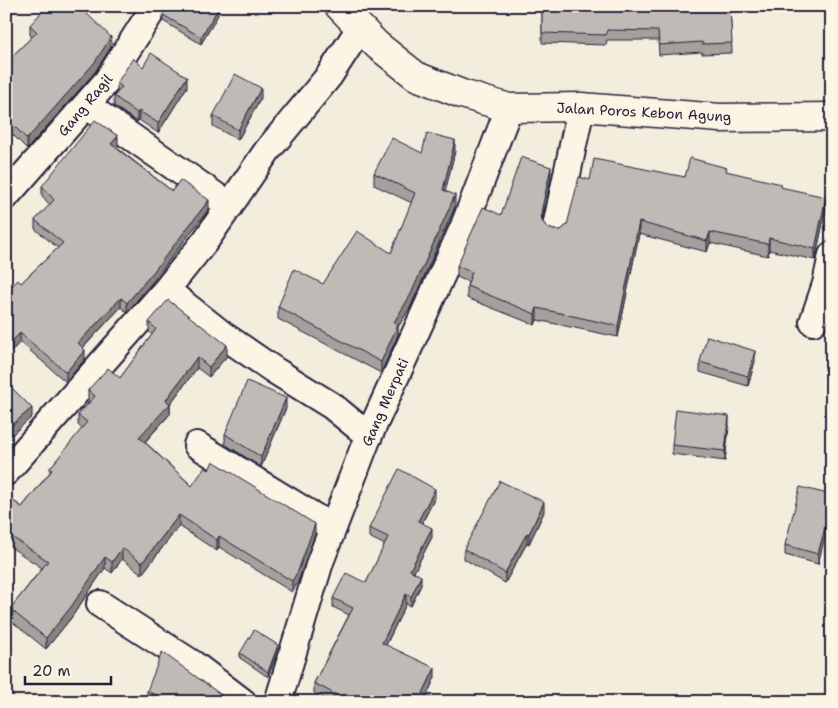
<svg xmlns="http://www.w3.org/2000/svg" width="838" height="708" viewBox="0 0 838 708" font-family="'Shantell Sans',sans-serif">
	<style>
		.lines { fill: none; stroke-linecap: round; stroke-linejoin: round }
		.minor-casing { stroke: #22223b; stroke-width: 30 }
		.secondary-casing { stroke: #22223b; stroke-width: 31 }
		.minor { stroke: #fcf5e5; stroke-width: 26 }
		.secondary { stroke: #fcf5e5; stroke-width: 28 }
		.wall { fill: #a4a09d; stroke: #22223b }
		.shaded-wall { fill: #86827f; stroke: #22223b }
		.building { fill: #bfbab6; stroke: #22223b }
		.labels { text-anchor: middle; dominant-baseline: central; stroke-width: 5; stroke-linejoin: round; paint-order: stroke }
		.street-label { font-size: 14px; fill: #22223b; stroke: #fcf5e5 }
	</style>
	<rect width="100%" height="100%" fill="#f3edde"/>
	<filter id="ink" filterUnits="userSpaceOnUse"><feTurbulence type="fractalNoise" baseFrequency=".02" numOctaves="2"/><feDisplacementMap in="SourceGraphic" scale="10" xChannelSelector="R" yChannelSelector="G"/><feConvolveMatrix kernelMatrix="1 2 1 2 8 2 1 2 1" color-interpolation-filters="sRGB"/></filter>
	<g filter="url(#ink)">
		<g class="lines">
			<!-- minor casing -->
			<g class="minor-casing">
				<path id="minor" d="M86,105L230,206
					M6,196L107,81L155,6
					M556,227L581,107
					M166,290L223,335L274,370L332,406L369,436
					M813,322L826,284L832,255
					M197,445L333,528
					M6,472L166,290L206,240L267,151L329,76L360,28
					M100,604L193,664L243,702
					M278,702L320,562L366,442L464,226L509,108"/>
			</g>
			<!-- secondary casing -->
			<g class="secondary-casing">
				<path id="secondary" d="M339,6L377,45L416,76L462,94L509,108L581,107L720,118L832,117"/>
			</g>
			<!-- minor -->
			<use href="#minor" class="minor"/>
			<!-- secondary -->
			<use href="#secondary" class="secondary"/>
		</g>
		<!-- wall -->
		<path class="wall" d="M542,6H730L732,53L702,54V52L659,55L658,40H607L606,45L542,43Z
			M163,15H218L201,44L163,21Z
			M30,25L111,47L95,72L27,149L6,128V62L32,37L30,35Z
			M143,67L187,87L158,133L139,120L137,122L114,106V96L117,92V83Z
			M261,98L238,140L213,126V116Z
			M118,146L116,147L172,191L209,209L154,280L127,312L121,307L83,348L85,359L66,382L20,342L6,357V292L21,283L58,248L35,229V220L50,205L42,196V186Z
			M455,151L445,191L455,207L410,308L398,327V335L381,373L278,319V307L323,284L391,253L412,203L374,185V173L422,153Z
			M727,172L781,188L826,209L815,260L769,250L768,256L710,243L707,252L639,234L618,337L537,320L535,325L467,298V286L468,282L457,277V266L501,215L551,178L542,221L546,226L553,230H561L567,225L590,180L685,177Z
			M149,322L227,356L209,377L197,368L170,404V414L145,442L192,486L315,534L298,582L292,592L219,547L217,551L179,526L142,574L122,559L112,573L105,568L71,618L46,649L10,620V609L42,568L6,544V496L22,507L50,472V468L82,429L78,425V415L89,402L88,401V390L120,378L152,335L149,332Z
			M755,361L748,386L700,372V362Z
			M286,408L261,467L225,444V434Z
			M729,426L725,461L672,454V445Z
			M832,495L818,564L785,555V545Z
			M435,498L422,523L432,537L414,572L421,585L411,606L406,604L386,645L435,677L427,695L439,702H331L314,693V683L349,615L333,607V598L366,583L385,545L369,537V528Z
			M544,512L529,544L527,543L505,583L464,559V549Z
			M278,650L268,677L240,658V653Z
			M147,691L231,702H149L147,701Z"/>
		<!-- shaded-wall -->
		<path class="shaded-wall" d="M218,9V15L201,44V37Z
			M111,37V47L95,72L27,149V139Z
			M187,77V87L158,133V123Z
			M261,88V98L238,140V130Z
			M139,111V120L137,122V113Z
			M118,136V146L111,153V144Z
			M455,140V151L443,201V190Z
			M551,167V178L541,224V213Z
			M455,195V207L410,308L398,327V335L381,373V362L394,322Z
			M826,197V209L815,260V249Z
			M209,200V209L154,280L127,312V303Z
			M639,222V234L618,337V326Z
			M710,232V243L707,252V241Z
			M769,238V250L768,256V244Z
			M121,298V307L78,353V343Z
			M537,308V320L535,325V314Z
			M20,333V342L6,357V347Z
			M227,345V356L209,377V367Z
			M85,350V359L66,382V372Z
			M755,351V361L748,386V376Z
			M197,357V368L170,404V414L139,448V437Z
			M286,398V408L261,467V457Z
			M32,408V417L6,440V430Z
			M729,416V426L725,461V451Z
			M435,489V498L418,530V521Z
			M832,501V511L818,564V554Z
			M544,502V512L529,544V534Z
			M179,515V526L142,574V563Z
			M315,524V534L298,582L292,592V581Z
			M432,528V537L410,580V570Z
			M527,533V543L505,583V573Z
			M219,536V547L217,551V540Z
			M122,548V559L112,573V562Z
			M105,557V568L71,618L46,649V638Z
			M421,576V585L411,606V597Z
			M406,594V604L382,653V643Z
			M278,645V650L268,677V672Z
			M435,668V677L424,702L423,693Z"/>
		<!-- building -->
		<path class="building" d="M47,6H77L83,10L111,37L95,62L27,139L6,118V62L37,32L30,25Z
			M167,6H214L218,9L201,37L163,15Z
			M542,6H730L732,43L702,44V42L659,45L658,31L607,30L606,35L542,33Z
			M151,53L187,77L158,123L139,111L137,113L114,96L122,87L117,83L133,58L143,67Z
			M235,74L261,88L238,130L213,116Z
			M95,120L118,136L111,144L172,191L180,180L209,200L154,271L127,303L121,298L78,343L85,350L66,372L20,333L6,347V292L18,280L21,283L63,243L35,220L54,200L42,186Z
			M427,133L455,140L443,190L455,195L410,296L394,322L398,324L381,362L278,307L294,269L323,284L357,231L391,253L415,193L374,173L392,138L422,153Z
			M521,157L551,167L541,213L542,221L546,226L553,230H561L567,225L579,177L590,180L594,159L685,177L690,158L727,168L726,171L781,184L780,187L826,197L815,249L769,238L768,244L710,232L707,241L639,222L618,326L537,308L535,314L467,286L472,272L457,266L483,207L501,215Z
			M168,300L227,345L209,367L197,357L166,400L170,404L139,437L192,486L205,467L209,470L213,461L315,524L298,571L292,581L219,536L217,540L179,515L142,563L122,548L112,562L105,557L71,607L46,638L10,609L48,561L6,533V496L22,507L52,470L50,468L87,422L78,415L95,396L88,390L108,368L120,378L156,329L149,322Z
			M707,336L755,351L748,376L700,362Z
			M247,381L286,398L261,457L225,434Z
			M6,382L32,408L6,430Z
			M676,409L729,416L725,451L672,445Z
			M399,469L435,489L418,521L432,528L410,570L421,576L411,597L406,594L382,643L435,668L423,693L439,702H345L346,700L314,683L353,608L333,598L346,573L366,583L388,537L369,528Z
			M500,481L544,502L529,534L527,533L505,573L464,549Z
			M800,487L832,495V501L818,554L785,545Z
			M254,630L278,645L268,672L240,653Z
			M162,652L231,702H173L147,691Z"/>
	</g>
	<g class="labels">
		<!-- street labels -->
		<g class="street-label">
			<text transform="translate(85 105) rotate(-50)">Gang Ragil</text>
			<text transform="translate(644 112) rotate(3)">Jalan Poros Kebon Agung</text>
			<text transform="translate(385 402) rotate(-66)">Gang Merpati</text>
		</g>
	</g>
	<!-- margin -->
	<rect width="838" height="708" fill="none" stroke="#fcf5e5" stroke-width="25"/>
	<rect x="12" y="12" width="813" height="683" fill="none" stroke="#22223b" stroke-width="2" filter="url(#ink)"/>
	<!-- scale -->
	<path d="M25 676v8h86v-8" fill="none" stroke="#22223b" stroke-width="2.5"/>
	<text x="32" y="676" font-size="15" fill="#22223b" stroke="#fcf5e5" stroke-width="4" paint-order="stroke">20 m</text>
</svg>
